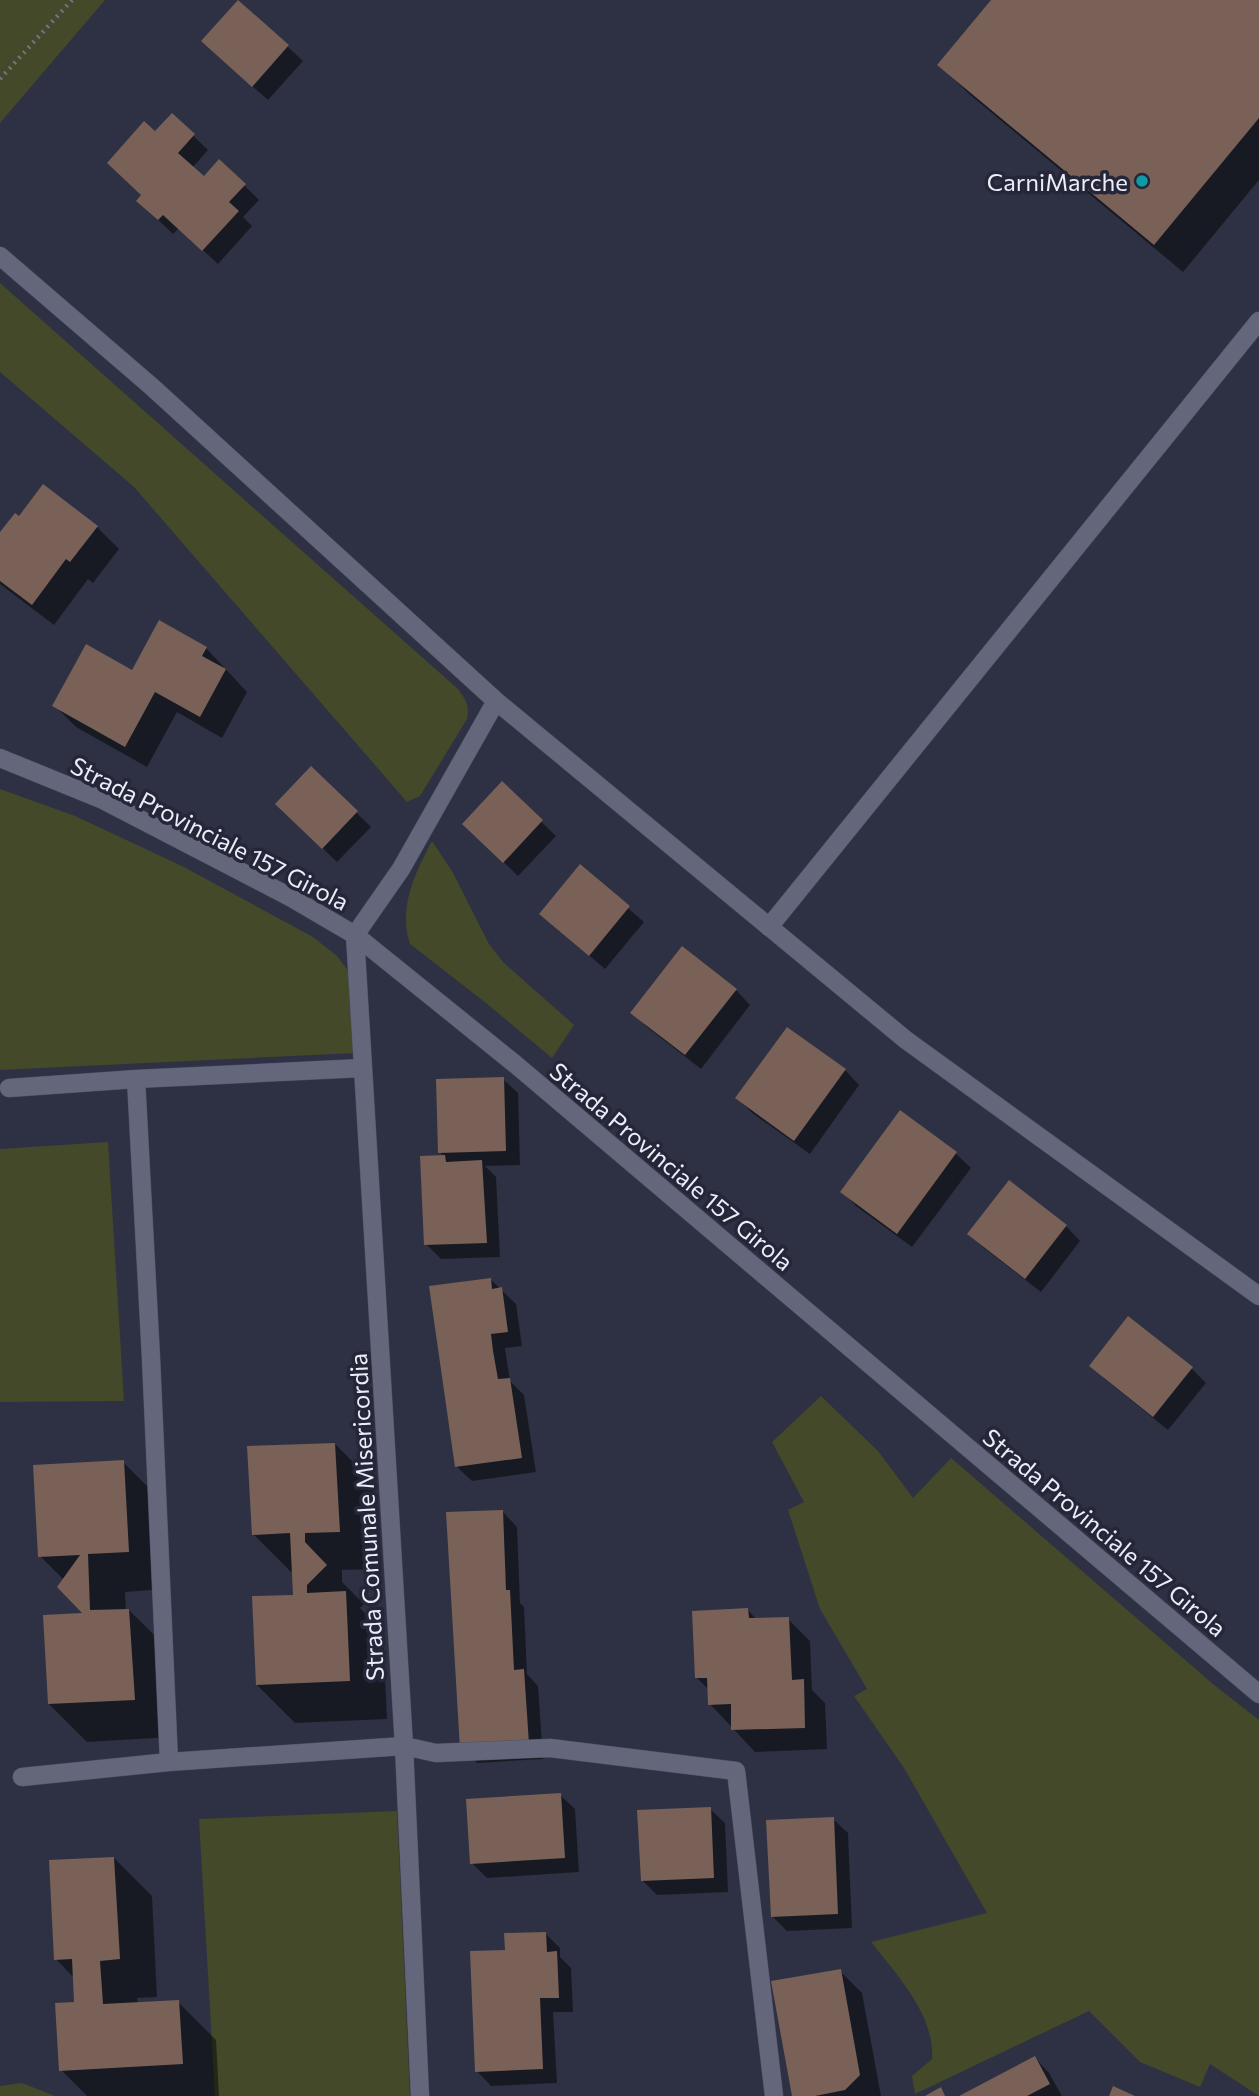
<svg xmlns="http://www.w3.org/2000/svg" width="1259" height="2096" viewBox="0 0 1259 2096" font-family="Commissioner,sans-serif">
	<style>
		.green { fill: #434929 }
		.shadow { fill: #0007 }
		.building { fill: #796158 }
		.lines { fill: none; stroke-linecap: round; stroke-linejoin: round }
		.service-casing { stroke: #4e4f60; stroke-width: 19 }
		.minor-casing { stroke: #4e4f60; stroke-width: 19 }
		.secondary-casing { stroke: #4e4f60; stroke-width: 19 }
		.path { stroke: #717484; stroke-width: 4.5; stroke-dasharray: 2 5; stroke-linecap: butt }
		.service { stroke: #64677c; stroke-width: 18 }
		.minor { stroke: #64677c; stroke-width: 18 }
		.secondary { stroke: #64677c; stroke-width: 18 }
		.culture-dot { fill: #0f9aa8; stroke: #252739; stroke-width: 2.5 }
		.labels { text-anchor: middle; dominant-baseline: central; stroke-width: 7; stroke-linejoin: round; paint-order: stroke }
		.poi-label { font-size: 24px; fill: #ebedfa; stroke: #252739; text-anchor: end }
		.street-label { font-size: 24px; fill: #ebedfa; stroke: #252739 }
	</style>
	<rect width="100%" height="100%" fill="#2e3143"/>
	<!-- green -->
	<path class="green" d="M0,0H105L0,123Z
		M0,283L458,689C466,700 470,706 467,719L420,796L407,802L134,487L0,372Z
		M0,789L75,816L182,866L313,937L337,956L350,973L356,1053L0,1070Z
		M432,841L452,871L489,944L503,962L574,1025L552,1058L486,1003L410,944C398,908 415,873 432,841Z
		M108,1142L124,1401L0,1402V1149Z
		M821,1396L878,1451L913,1498L951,1458L1213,1684L1259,1720V2096L1210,2064L1200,2087L1140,2062L1089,2011L915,2094L912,2076L932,2059C935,2015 897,1975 871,1942L987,1913L904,1768L854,1696L867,1689L820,1609L788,1510L804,1502L772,1442Z
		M397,1811L410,2096H215L199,1819Z
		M22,2083L55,2096H0V2086Z"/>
	<!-- shadow -->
	<path class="shadow" d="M993,0H1259V180L1183,272L968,93L940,65Z
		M239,2L303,61L268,100L218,56Z
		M172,115L208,150L192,168L204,178L244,185L259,200L243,217L252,226L218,264L179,228L173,234L153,215L143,196L155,133Z
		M20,519L97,527L119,549L93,583L88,579L54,625L0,584V535Z
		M206,648L247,692L222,738L177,712L147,767L76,727L54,705Z
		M311,768L371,827L337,862L277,804Z
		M502,784L556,836L518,876L464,824Z
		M580,867L644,922L605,969L541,914Z
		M736,990L750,1005L701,1069L647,1027L633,1013Z
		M845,1070L859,1085L810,1154L752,1113L738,1098Z
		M503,1079L518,1093L520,1165L485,1166L496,1177L500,1257L441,1259L426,1244L444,1157L440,1152Z
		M900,1112L956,1154L971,1168L912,1247L856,1206L842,1191Z
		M1066,1226L1080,1241L1041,1292L984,1248L969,1234Z
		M490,1279L516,1304L522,1346L505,1348L510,1381L524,1395L536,1472L472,1481L457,1467Z
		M1091,1366L1191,1368L1206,1383L1168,1430L1106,1380Z
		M335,1444L373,1482L377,1569L342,1570V1582L364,1604L360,1608L383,1631L387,1719L295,1723L257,1685L295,1596L294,1572H291L253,1534Z
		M123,1462L161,1500L166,1589L125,1592L126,1610H129L167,1648L172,1737L87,1742L49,1704L86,1614L64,1580L40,1556Z
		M503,1512L517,1527L520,1603L524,1607L527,1674L538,1686L543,1759L477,1763L462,1748Z
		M748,1610L757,1620L788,1619L810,1641L812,1690L825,1703L827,1749L755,1752L710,1704V1691L696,1677Z
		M560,1795L575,1809L579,1872L487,1878L472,1863Z
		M710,1809L725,1823L728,1892L657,1895L642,1880Z
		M833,1819L848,1833L852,1928L787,1931L772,1916Z
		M114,1858L152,1896L157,1997L137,1998L138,2004L178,2002L216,2040L219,2096H87L61,2070L76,2003L74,1978L56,1959Z
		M545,1933L560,1948V1957L571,1968L573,2012H553L557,2083L491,2086L477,2071Z
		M840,1971L862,1993L881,2096H793Z
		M1035,2058L1049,2073L1062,2096H963Z"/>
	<!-- building -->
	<path class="building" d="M238,0L289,45L252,87L201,41Z
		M991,0H1259V118L1154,245L937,65Z
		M172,113L195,134L178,153L204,176L219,159L246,184L229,202L239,211L202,251L163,215L158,220L136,201L141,195L107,163L144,121L155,131Z
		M43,484L98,526L70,562L66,559L32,605L0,581V532L15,513L19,516Z
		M159,620L207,647L202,656L226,669L200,717L155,692L125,747L52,706L86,644L132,670Z
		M311,766L358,811L322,849L275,804Z
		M502,781L543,820L503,863L462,824Z
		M580,864L630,906L589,956L539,914Z
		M682,946L737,989L685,1055L630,1013Z
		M787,1027L846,1069L794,1141L735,1098Z
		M504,1077L506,1151L438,1153L436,1079Z
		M900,1110L957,1152L897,1234L840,1192Z
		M445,1155L446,1162L482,1160L487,1243L424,1245L420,1156Z
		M1009,1180L1067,1225L1025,1279L967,1234Z
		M491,1278L492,1289L502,1287L508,1332L491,1334L493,1351L498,1379L510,1378L522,1458L455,1467L429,1286Z
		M1128,1316L1193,1367L1153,1417L1089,1366Z
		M335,1443L340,1532L305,1533V1542L327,1565L307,1585V1593L346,1591L350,1681L256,1685L252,1596L293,1595L290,1533L252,1535L247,1446Z
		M124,1460L129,1552L88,1554L90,1610L129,1609L135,1700L48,1704L43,1615L82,1613L57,1587L80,1555L38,1557L33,1465Z
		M503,1510L506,1590H510L514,1670L524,1669L529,1744L460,1749L446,1512Z
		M748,1608L749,1618L789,1617L792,1680L804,1679L805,1728L731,1730V1704L708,1705L707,1678H695L692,1611Z
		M561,1793L565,1858L470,1864L466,1799Z
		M711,1807L714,1878L641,1881L637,1810Z
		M834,1817L838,1914L771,1917L766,1820Z
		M114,1857L120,1959L100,1961L103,2004L179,2000L183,2064L59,2071L55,2003L74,2002L72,1959L54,1960L49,1860Z
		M546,1932L547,1952L557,1951L559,1998H540L543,2069L475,2072L470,1951L505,1950L504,1933Z
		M841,1969L860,2075L845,2090L815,2096H792L771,1981Z
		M1035,2056L1050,2084L1027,2096H959Z
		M1113,2086L1135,2096H1109Z
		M941,2087L945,2096H925Z"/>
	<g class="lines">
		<!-- service casing -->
		<g class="service-casing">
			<path id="service" d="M769,927L1259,321"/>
		</g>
		<!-- minor casing -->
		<g class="minor-casing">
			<path id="minor" d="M0,256L151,386L496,701L906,1040L1259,1296
				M136,1079L151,1358L169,1762
				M9,1088L136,1079L362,1068
				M22,1777L169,1762L404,1746L436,1753L550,1748L736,1771L774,2096
				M420,2096L404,1746L355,935L401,869L496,701"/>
		</g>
		<!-- secondary casing -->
		<g class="secondary-casing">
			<path id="secondary" d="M0,758L103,800L290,897L355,935L515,1064L1259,1694"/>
		</g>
		<!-- path -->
		<path class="path" d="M0,79L72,0"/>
		<!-- service -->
		<use href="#service" class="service"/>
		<!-- minor -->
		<use href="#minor" class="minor"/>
		<!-- secondary -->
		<use href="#secondary" class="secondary"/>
	</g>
	<!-- markers -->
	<circle class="culture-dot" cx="1142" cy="181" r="7"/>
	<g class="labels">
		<!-- poi labels -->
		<g class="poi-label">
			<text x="1128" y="181">CarniMarche</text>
		</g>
		<!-- street labels -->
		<g class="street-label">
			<text transform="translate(210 833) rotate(27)">Strada Provinciale 157 Girola</text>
			<text transform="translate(672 1166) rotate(40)">Strada Provinciale 157 Girola</text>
			<text transform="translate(366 1517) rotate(-93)">Strada Comunale Misericordia</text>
			<text transform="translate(1105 1532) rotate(40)">Strada Provinciale 157 Girola</text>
		</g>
	</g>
</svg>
